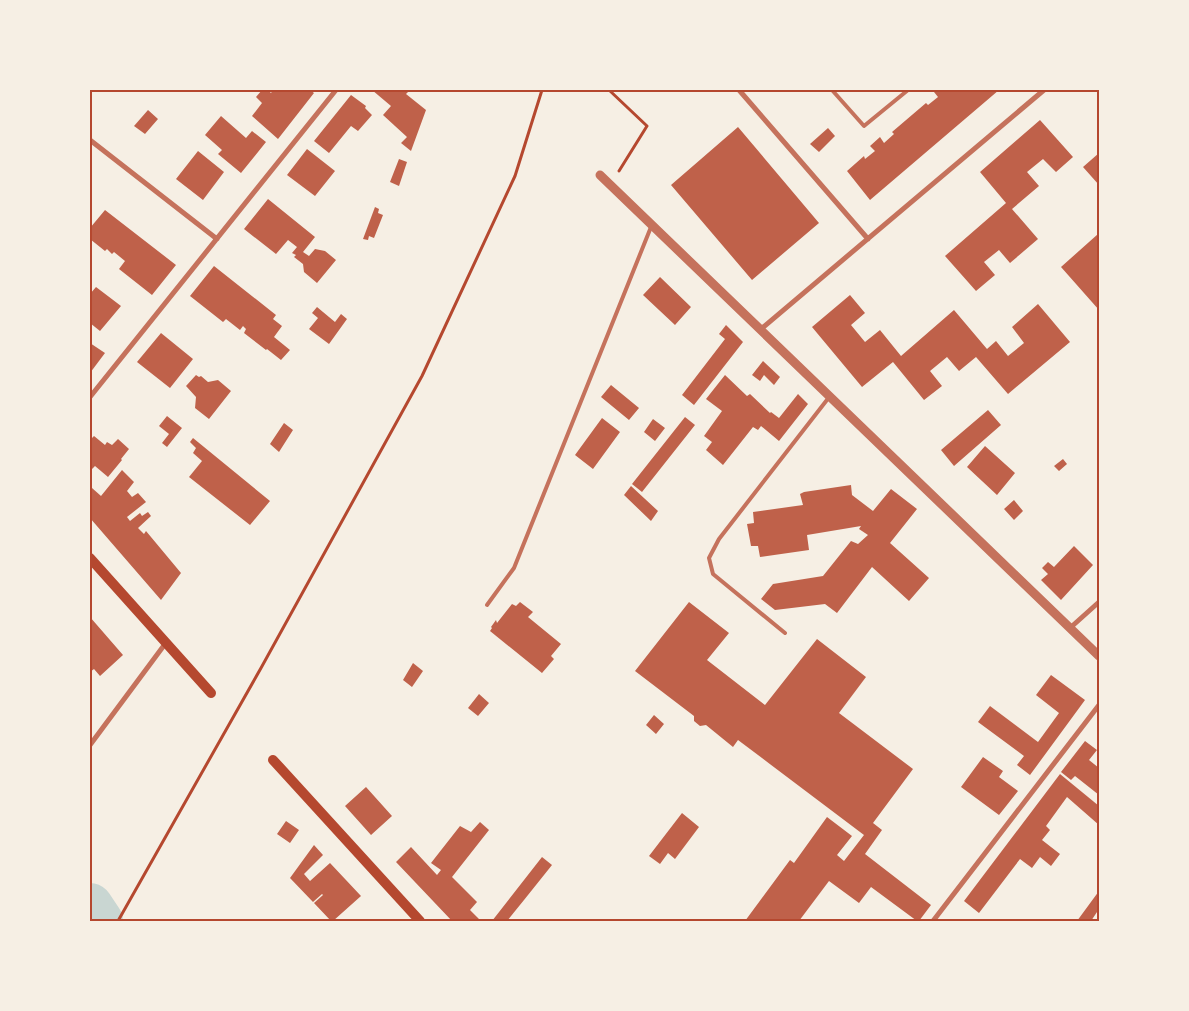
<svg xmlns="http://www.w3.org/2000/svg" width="1189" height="1011" viewBox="0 0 1189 1011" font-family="Raleway,sans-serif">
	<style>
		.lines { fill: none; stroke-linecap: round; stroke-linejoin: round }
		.river { stroke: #c9d6d2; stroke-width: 46 }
		.building { fill: #bf614a }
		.path { stroke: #b5482f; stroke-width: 3 }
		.service { stroke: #c5725c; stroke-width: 4 }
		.minor { stroke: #c5725c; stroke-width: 5 }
		.tertiary { stroke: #c5725c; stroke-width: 9 }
		.secondary { stroke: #b5482f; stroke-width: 10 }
		.neatline { fill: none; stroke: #b5482f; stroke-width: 2 }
	</style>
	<rect width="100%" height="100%" fill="#f6efe4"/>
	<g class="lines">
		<!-- river -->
		<path class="river" d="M90,906L100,921"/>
	</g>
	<!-- building -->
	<path class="building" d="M262,90H268L271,93L273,90H310L314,93L278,139L252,116L262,103L256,97Z
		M372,90H410L406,94L426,110L411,151L401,143L407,137L383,115L391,106Z
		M936,90H999L870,200L847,171L864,156L865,159L875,151L870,146L880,137L884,143L894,134L892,132L926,103L928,105L938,97L934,92Z
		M351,95L366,106L365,108L372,115L358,131L351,126L329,153L314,141Z
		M148,110L158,119L145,134L134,126Z
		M221,116L246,138L252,131L266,142L241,173L218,154L222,150L205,135Z
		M1040,120L1073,157L1056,172L1043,159L1027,172L1039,186L1012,209L1038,239L1010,263L999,250L984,262L995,275L976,291L945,256L1006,203L980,172Z
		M738,127L819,223L752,280L671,185Z
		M828,128L835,136L819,152L810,144Z
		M307,149L335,171L315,196L287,175Z
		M198,151L224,172L203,200L176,179Z
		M1099,153V185L1083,167Z
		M399,159L407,162L399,186L390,182Z
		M268,199L315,237L303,252L309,256L315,249L325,251L336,260L317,283L304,272L303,264L294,257L296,255L292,253L297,247L288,240L276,254L244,229Z
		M375,207L379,209L378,213L383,215L374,238L369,236L368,240L363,239Z
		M105,210L176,265L152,295L119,269L125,261L114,252L112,254L107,249L105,251L90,239V228Z
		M1098,234L1099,236V310L1061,267Z
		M214,266L276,315L273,319L282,326L274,337L290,350L281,360L267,349L266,350L244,333L246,329L243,326L240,330L226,319L223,322L190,296Z
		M660,277L691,307L675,325L643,295Z
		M96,287L121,306L100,331L90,323V294Z
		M850,295L865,313L851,325L865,342L880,330L901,356L954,310L987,349L996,341L1008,356L1024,343L1012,327L1038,304L1070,342L1008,394L976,357L959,371L947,357L930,371L942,386L924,400L893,362L862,387L812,327Z
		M317,307L335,322L341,314L347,319L329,344L309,329L318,318L312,313Z
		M726,325L743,342L694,405L682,395L725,339L719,334Z
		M161,333L193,359L170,388L137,362Z
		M90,343L105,353L90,373Z
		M763,361L780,377L774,385L764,375L760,381L752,375Z
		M196,375L199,377L201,376L208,382L218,380L231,391L209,419L195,408L196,397L186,386Z
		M725,375L747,396L750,394L770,413L771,412L779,418L798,394L808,404L779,441L761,426L758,430L753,427L723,465L706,450L712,442L704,436L722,411L706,399Z
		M611,385L639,408L629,420L601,397Z
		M988,410L1001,425L954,466L941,450Z
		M167,416L182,428L167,447L162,443L169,434L159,426Z
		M685,417L695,425L642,492L632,484Z
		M602,418L620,432L593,469L575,455Z
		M653,419L665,428L655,441L644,432Z
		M284,423L293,430L279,452L270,444Z
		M94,436L105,445L107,442L112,445L118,439L129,449L121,459L122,460L108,477L95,466L92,469V473L90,476V440Z
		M193,438L270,501L250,525L189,477L202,461L193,453L196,448L190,442Z
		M985,446L1015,473L997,495L967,467Z
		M1063,459L1067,464L1059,471L1054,466Z
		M122,470L134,482L127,491L132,497L138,493L146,502L127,517L130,521L140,513L142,516L148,512L151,516L138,528L144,534L146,531L181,573L161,600L90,518V491L92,488L101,496Z
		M851,485L852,495L873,511L891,489L917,509L890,543L929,578L909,601L872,567L837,613L825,604L775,610L761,599L773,584L823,576L851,541L858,544L868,535L859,529L861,526L807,535L809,550L760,557L758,546H751L747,524L754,523L753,512L803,505L800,494L804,492Z
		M631,486L658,511L651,521L624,495Z
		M1014,500L1023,511L1014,520L1004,509Z
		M1074,546L1093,565L1061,600L1041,580L1048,574L1042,568L1048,562L1054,567Z
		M520,602L533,612L528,617L561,644L551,656L554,659L542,673L490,631L492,628L491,627L496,620L497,623L512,604L516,606Z
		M689,602L729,633L707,660L765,705L817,639L866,677L839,713L913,769L873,823L882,830L865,854L931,905L919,921H917L871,887L859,903L829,881L799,921H745L790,860L794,863L827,817L852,836L837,855L844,861L864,835L738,740L733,747L706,725L700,726L694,721V716L635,671Z
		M90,617L123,655L100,676L94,669L90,672Z
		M413,663L423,671L412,687L403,680Z
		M1051,675L1085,700L1030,775L1017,765L1024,756L978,722L990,706L1038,742L1059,713L1036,695Z
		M479,694L489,703L478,716L468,708Z
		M654,715L664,724L656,734L646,725Z
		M1085,741L1097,750L1089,760L1099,768V795L1075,776L1071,780L1061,772Z
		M983,757L1003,771L999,777L1018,791L999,815L961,787Z
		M1060,774L1099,806V825L1067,797L1046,826L1050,830L1042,840L1060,854L1051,866L1040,857L1032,868L1020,859L979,913L964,901Z
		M366,787L392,816L371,835L345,806Z
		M682,813L699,827L675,859L668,853L660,864L649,856Z
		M286,821L299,830L290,843L277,834Z
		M480,822L489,830L452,877L477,902L470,910L481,921H452L396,862L411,847L437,875L441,870L431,863L460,826L471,832Z
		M314,845L323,855L304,874L310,881L330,863L361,896L333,921H331L314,903L323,895L322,894L313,902L290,878Z
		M542,857L552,865L524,900L507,921H492Z
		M1099,891V909L1091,921H1077Z"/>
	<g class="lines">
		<!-- path -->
		<path class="path" d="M609,90L647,126L619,171
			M118,921L261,668L422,376L515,176L542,90"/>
		<!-- service -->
		<path class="service" d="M832,90L864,126L908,90
			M487,605L514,568L651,227
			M785,633L713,574L709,558L719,539L830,396"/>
		<!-- minor -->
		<path class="minor" d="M739,90L868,239
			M90,140L217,239
			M761,329L1044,90
			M90,397L336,90
			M1070,628L1099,602
			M90,745L165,644
			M933,921L1099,705"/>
		<!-- tertiary -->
		<path class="tertiary" d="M600,175L1099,656"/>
		<!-- secondary -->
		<path class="secondary" d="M90,558L211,693
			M273,760L420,921"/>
	</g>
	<!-- border -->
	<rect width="1189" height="1011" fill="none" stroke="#f6efe4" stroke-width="182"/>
	<rect x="91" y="91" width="1007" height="829" class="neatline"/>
</svg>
